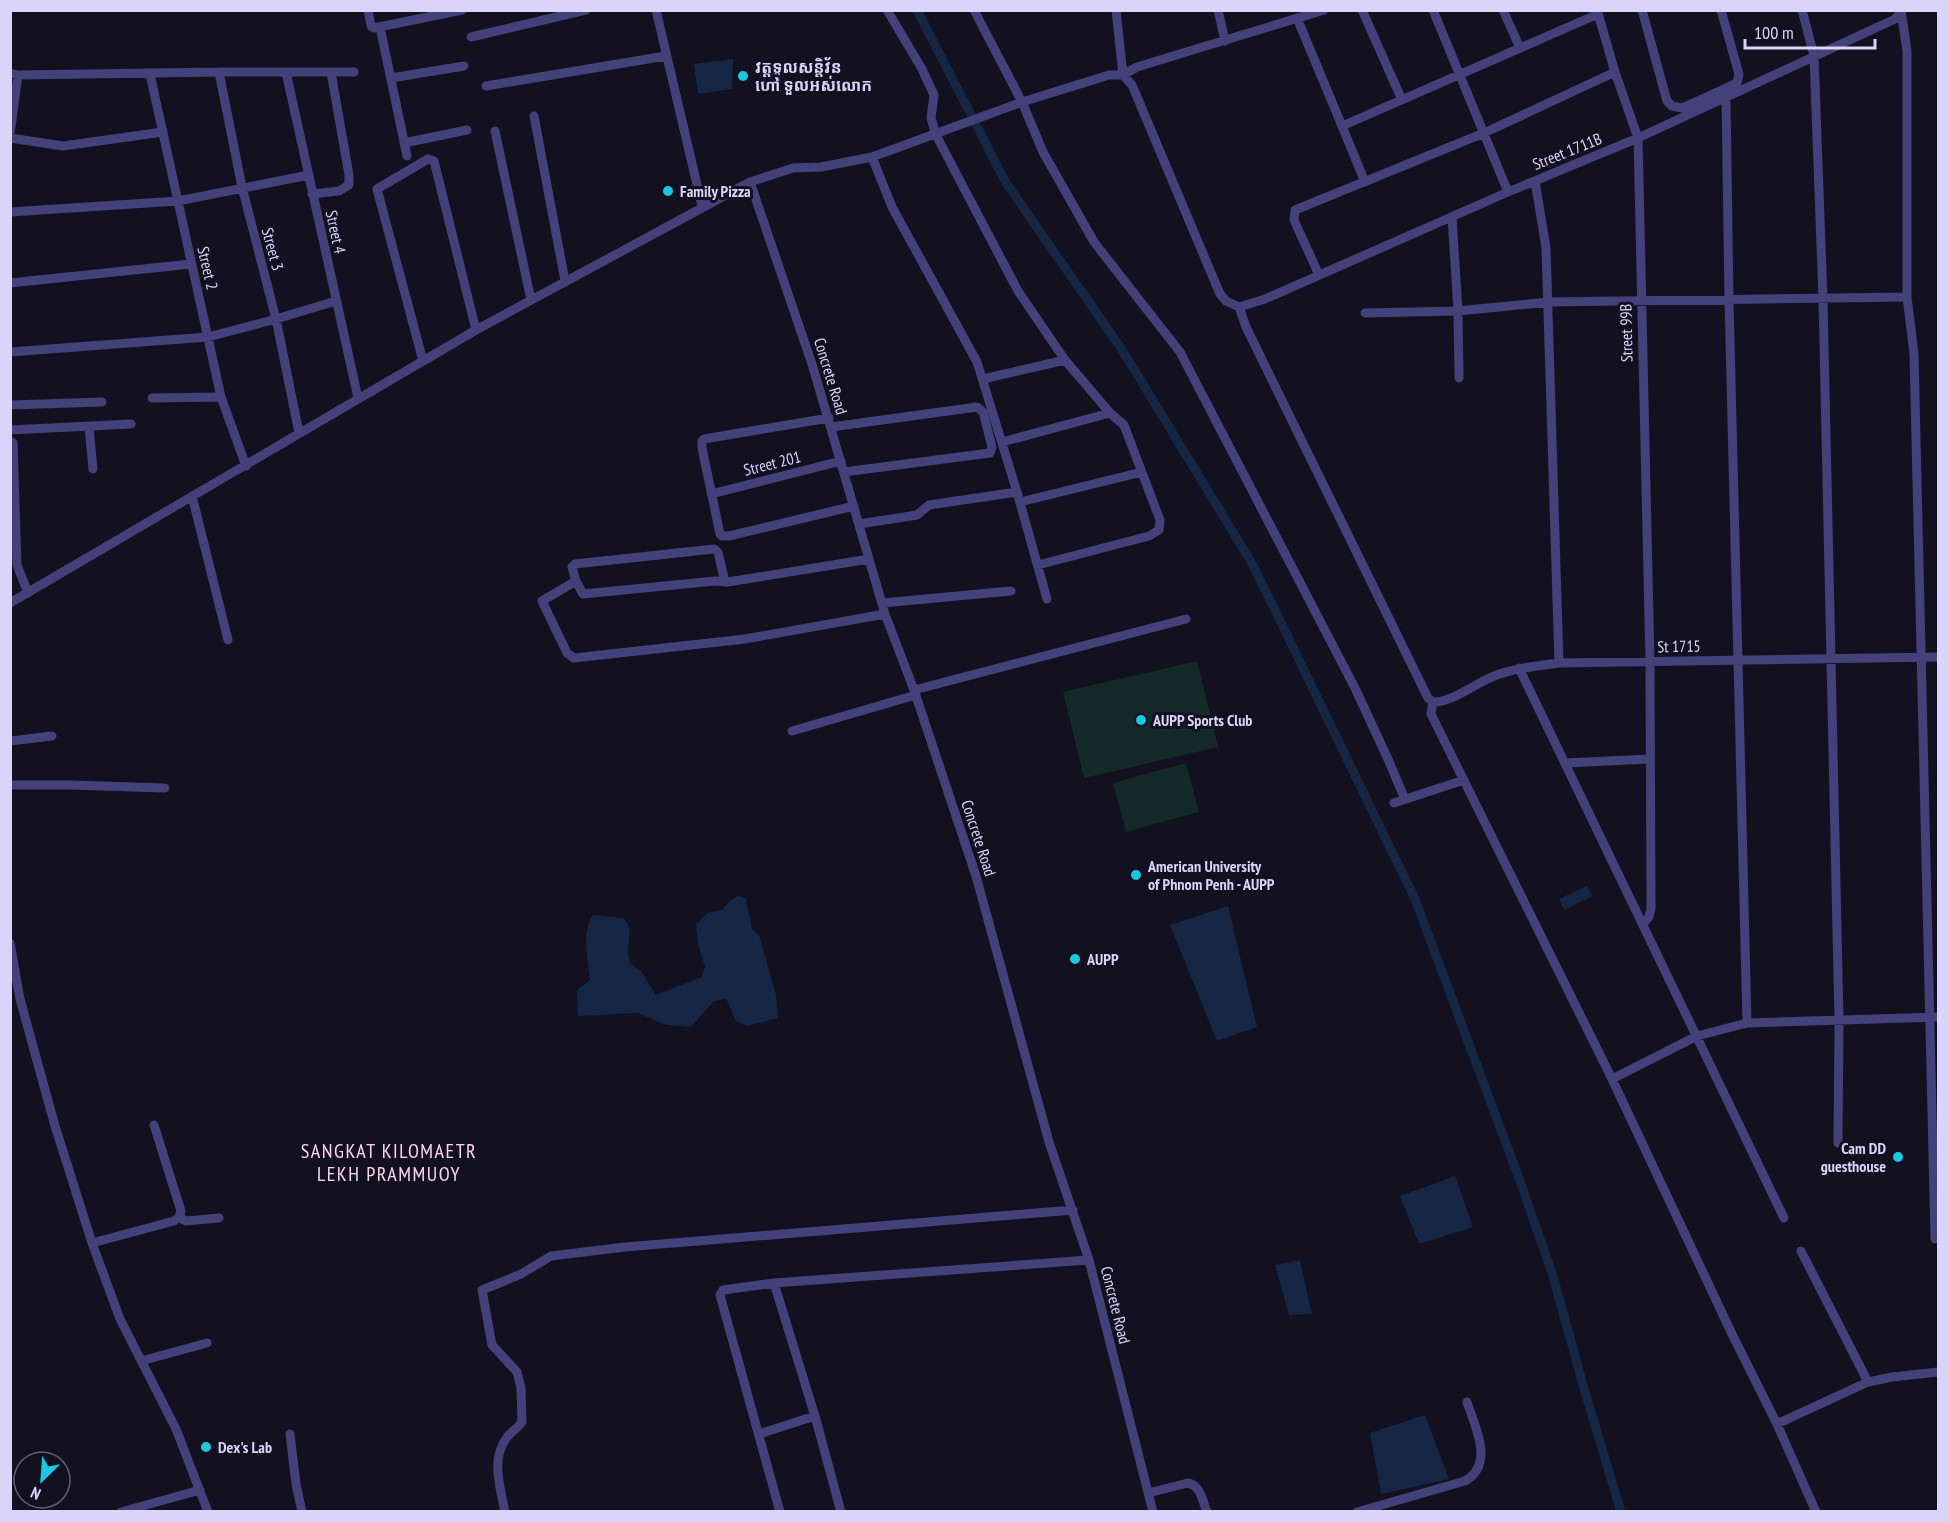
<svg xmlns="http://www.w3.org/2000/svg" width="1949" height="1522" viewBox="0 0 1949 1522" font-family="'PT Sans Narrow','Noto Sans Khmer',sans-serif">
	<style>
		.green { fill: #142a29 }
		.water { fill: #152745 }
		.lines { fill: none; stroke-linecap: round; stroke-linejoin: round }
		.canal { stroke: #152745; stroke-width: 9 }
		.minor { stroke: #44407a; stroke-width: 9 }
		.poi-dot { fill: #1bc8e0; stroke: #131020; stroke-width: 2 }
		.labels { text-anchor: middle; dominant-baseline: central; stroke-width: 6; stroke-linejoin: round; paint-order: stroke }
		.poi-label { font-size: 16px; font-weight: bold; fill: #dad4fa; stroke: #131020; text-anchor: start }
		.street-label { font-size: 16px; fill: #dad4fa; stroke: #131020 }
		.quarter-label { font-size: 20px; letter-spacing: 1.5px; fill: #fad6ec; stroke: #131020 }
	</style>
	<rect width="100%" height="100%" fill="#131020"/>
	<!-- green -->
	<path class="green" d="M1197,661L1218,747L1084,778L1063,692Z
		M1186,763L1199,812L1126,832L1113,783Z"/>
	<!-- water -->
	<path class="water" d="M733,59L732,89L698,94L694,64Z
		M1587,886L1593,896L1564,910L1559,899Z
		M739,896L746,899L752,929L759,935L776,995L778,1018L747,1026L736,1021L726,998L713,1002L691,1027L666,1025L638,1013L578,1016L577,990L590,980C588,960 581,933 593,915L624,918L630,928L628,950L630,964L641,971L656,995L702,977L705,967L698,944L696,925L707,913L722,910L729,901Z
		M1228,906L1257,1027L1217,1041L1170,925Z
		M1455,1176L1473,1227L1419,1244L1400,1196Z
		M1300,1260L1312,1314L1289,1315L1275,1265Z
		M1425,1415L1449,1479L1381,1494L1370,1433Z"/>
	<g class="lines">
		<!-- canal -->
		<path class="canal" d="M917,10L1006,183L1121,348L1253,565L1415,899L1520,1181L1553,1276L1583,1385L1621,1512"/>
		<!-- minor -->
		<path class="minor" d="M368,10L371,26L374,28L462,10
			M656,10L702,206
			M887,10L922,69L934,95L931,118L936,135L1018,291L1065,360L1110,413L1124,425L1160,520L1159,530L1149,536L1038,565
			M974,10L1022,102L1043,152L1094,242L1180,352L1355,688L1387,757L1405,799
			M1116,10L1123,75L1137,67L1324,10
			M1218,10L1225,41
			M1362,10L1402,100
			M1433,10L1508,192
			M1503,10L1520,48
			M1597,10L1615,72L1638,138L1650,662L1651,909L1649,917L1643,924
			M1642,10L1667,101L1672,106L1682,108L1737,83L1739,74L1721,10
			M1802,10L1814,56L1823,299L1839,1020L1838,1143
			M1901,10L1907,51V297L1914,354L1935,1239
			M1297,18L1342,126L1598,14
			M380,27L407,156
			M471,37L586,10
			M219,72L242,187L276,319L299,433
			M286,72L358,398
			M10,73L18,75L219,72H354
			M150,74L221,397L246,466
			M391,78L464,66
			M486,86L666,56
			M1726,98L1729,300L1747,1023
			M534,116L565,281
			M1342,126L1365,182
			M495,131L531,300
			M10,134L18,75
			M10,138L63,146L163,132
			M404,143L467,130
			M872,157L892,207L977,362L1017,492L1047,599
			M1535,181L1546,248L1559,663
			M750,182L812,364L885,614L914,690L976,876L1049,1142L1089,1260L1153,1512
			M312,194L339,191L349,185V175L331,72
			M10,212L178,201L309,175
			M1452,217L1458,311L1459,378
			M1319,275L1294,220L1295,210L1484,133L1615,72
			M10,283L191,264
			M1239,307L1246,327L1428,698L1433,702C1451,703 1476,683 1494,676C1515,668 1536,666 1559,663L1938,657
			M1239,307L1265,299L1508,192L1638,138L1895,19L1901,12
			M1365,313L1458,311L1548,302L1907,297
			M10,352L208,337L276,319L336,301
			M423,361L377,189L428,159L434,161L476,330
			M983,379L1065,360
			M152,398L221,397
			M10,405L102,402
			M829,418L704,439L702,441V448L720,534L722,536H729L854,506
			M89,427L93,469
			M831,427L977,407L983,412L992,447L990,453L844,472
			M10,430L131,424
			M10,441L13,443L17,565L28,593
			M1002,442L1110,413
			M711,494L841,461
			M192,496L228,640
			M1020,502L1142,472
			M859,524L917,515L929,505L1017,492
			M576,581L542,601L567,653L574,658L745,639L885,614
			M725,582L718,552L714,549L575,564L572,567L576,581L583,594L715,581L728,582L869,559
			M10,603L476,330L750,182L793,168L821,167L872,157L1022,102L1109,75H1123L1132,85L1220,294L1226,301L1239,307
			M882,603L1011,591
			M1519,668L1784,1218
			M914,690L1186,619
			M1433,702L1431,714L1612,1079L1732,1334L1777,1424L1816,1512
			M792,731L916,695
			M10,741L52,736
			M1565,763L1650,759
			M10,785H71L165,788
			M1394,803L1464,780
			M10,943L20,999L55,1126L92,1243L120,1319L176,1429L208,1512
			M1612,1079L1697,1036L1747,1023L1938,1017
			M179,1217L186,1221L219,1218
			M92,1243L174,1221L179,1217L181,1211L154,1125
			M1801,1251L1868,1382
			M774,1283L815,1416L841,1512
			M141,1361L207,1343
			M1777,1424L1868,1382L1892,1377L1938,1372
			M290,1434L296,1484L302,1512
			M759,1434L815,1416
			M1148,1493L1188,1483C1201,1486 1202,1500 1207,1512
			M121,1512L200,1490
			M505,1512C500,1486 490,1458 508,1436C513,1431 518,1427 522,1422L521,1388L517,1372L492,1345L482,1290L521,1274L551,1256L625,1247L1073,1210
			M780,1512L720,1295L723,1290L774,1283L1089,1260
			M1357,1512L1465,1481C1495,1464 1475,1427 1467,1402"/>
	</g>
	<!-- markers -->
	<g class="poi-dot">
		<circle cx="743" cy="76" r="6"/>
		<circle cx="668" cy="191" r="6"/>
		<circle cx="1141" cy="720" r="6"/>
		<circle cx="1136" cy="875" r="6"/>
		<circle cx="1075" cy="959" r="6"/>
		<circle cx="1898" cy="1157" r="6"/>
		<circle cx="206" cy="1447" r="6"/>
	</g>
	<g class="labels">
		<!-- poi labels -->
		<g class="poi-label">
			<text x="755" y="67">វត្តទូលសន្តិវ័ន<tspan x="755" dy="18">ហៅ ទួលអស់លោក</tspan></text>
			<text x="680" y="191">Family Pizza</text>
			<text x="1153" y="720">AUPP Sports Club</text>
			<text x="1148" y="866">American University<tspan x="1148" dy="18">of Phnom Penh - AUPP</tspan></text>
			<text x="1087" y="959">AUPP</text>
			<text x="1886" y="1148" text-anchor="end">Cam DD<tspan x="1886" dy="18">guesthouse</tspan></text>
			<text x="218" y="1447">Dex's Lab</text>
		</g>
		<!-- street labels -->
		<g class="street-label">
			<text transform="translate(1567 151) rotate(-22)">Street 1711B</text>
			<text transform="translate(336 232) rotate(78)">Street 4</text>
			<text transform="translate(273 249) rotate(75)">Street 3</text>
			<text transform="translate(208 268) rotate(77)">Street 2</text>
			<text transform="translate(1626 333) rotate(-91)">Street 99B</text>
			<text transform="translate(831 376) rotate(73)">Concrete Road</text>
			<text transform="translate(772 463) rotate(-14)">Street 201</text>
			<text transform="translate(1679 646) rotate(-1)">St 1715</text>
			<text transform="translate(979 838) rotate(72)">Concrete Road</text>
			<text transform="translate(1116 1305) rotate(76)">Concrete Road</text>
		</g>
		<!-- quarter labels -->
		<g class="quarter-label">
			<text x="389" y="1151">SANGKAT KILOMAETR<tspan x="389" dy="23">LEKH PRAMMUOY</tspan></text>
		</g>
	</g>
	<!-- border -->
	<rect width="1949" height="1522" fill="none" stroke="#dad4fa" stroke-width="24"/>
	<!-- north arrow -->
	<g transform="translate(42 1480) rotate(205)"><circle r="28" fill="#131020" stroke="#635e77" stroke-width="1.5"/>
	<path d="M0-4.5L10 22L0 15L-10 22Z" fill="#1bc8e0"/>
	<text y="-9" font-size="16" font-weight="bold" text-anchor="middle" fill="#dad4fa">N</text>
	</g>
	<!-- scale -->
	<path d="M1745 39v9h130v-9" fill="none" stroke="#dad4fa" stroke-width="3"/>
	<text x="1754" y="39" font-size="18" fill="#dad4fa" stroke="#131020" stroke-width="4.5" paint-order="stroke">100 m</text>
</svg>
